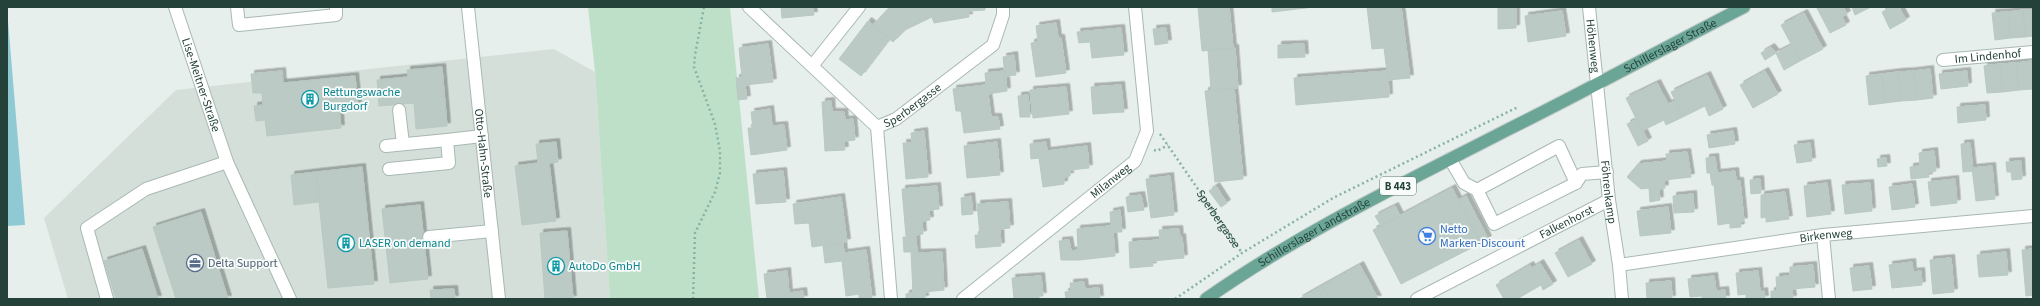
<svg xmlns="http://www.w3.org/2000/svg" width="2040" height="306" viewBox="0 0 2040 306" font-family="'Source Sans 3',sans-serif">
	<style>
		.built { fill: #d4dfda }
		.green { fill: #bfe0c8 }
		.water { fill: #8ec9d4 }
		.building { fill: #bbcac4; stroke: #b8c9c2; filter: url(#shadow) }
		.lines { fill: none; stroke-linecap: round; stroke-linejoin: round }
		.minor-casing { stroke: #a8b8b2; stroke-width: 14 }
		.major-casing { stroke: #c2cac8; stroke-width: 14 }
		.path { stroke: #86b3a5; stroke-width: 2.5; stroke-dasharray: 2 3; stroke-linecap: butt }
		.minor { stroke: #fff; stroke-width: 12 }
		.major { stroke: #6aa596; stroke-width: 12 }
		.labels { text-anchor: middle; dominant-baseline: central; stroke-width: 3.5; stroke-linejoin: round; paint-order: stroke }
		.shield { fill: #f7fbf9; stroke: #637a73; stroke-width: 1 }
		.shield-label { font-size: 11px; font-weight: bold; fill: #24423a }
		.street-label { font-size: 12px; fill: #24423a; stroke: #f7fbf9 }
		.culture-label { font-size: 12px; fill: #0d838f; stroke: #f7fbf9; text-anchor: start }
		.shop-label { font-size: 12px; fill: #366cbe; stroke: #f7fbf9; text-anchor: start }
		.service-label { font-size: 12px; fill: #4e5e75; stroke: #f7fbf9; text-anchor: start }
	</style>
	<defs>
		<filter id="shadow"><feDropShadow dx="3.5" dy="-3.5" stdDeviation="0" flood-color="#0004"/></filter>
	</defs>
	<rect width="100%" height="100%" fill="#e6efeb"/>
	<!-- built -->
	<path class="built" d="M554,49L595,72L610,299H68L44,218L176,90Z"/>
	<!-- green -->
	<path class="green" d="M588,7H730L759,299H610L595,72Z"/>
	<!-- water -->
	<path class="water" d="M7,9L25,225L7,226Z"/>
	<!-- building -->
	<path class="building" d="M781,7H813L814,15L782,18Z
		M890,7H968L969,17L934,23L932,17L905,30L893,42L873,25Z
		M968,7H985V10L968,11Z
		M1198,7H1229L1233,48L1202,51Z
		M1272,7H1314L1272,12Z
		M1367,7H1401L1410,78L1388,80L1384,48L1372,49Z
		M1819,7H1843L1847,14L1842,17L1846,25L1830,33L1817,8Z
		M1852,7H1871L1855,15Z
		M1892,7H1899L1906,20L1890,29L1882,12Z
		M1498,8H1516V28L1498,29Z
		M2023,10L2025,37L2010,38L2008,12Z
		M2023,10H2033V36L2025,37Z
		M1562,11L1566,36L1528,42L1525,16Z
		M2008,12L2010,38L1995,40L1992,13Z
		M1804,13L1823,49L1800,61L1781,25Z
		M868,21L890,38L861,76L839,59Z
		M1056,23L1058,38H1061L1066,73L1036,77L1031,43L1038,42L1036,26Z
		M1121,28L1124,55L1092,58L1090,42L1079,43L1077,32Z
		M1166,28L1168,43L1155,45L1153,29Z
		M768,44L773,82L745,85L747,99L738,100L736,78H742L739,48Z
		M1304,44L1305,57L1278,58V45Z
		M1792,45L1800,61L1784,70L1776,53Z
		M1771,47L1776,53L1765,60L1761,53Z
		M1233,48H1235L1238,88L1211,90L1208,50Z
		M1014,55L1016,75L1005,76L1003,57Z
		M2032,61L2033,89L2019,90L2016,63Z
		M2016,63L2019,90L2003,92L2000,64Z
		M2000,64L2003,92L1987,93L1984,66Z
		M442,67L447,126L416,129L414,103L379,106L377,80L408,77L407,70Z
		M1930,69L1933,98L1917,100L1914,71Z
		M282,71L283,83L355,76L358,106L339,108L341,128L267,136L265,120L256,121L254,106L263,105L262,93H253L251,74Z
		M1005,71L1007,91L988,94L991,117H998L1000,129L964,133L961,111H956L953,89L986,85L985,73Z
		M1388,71L1389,97L1296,105L1294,78Z
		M1765,71L1778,94L1753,108L1740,85Z
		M1914,71L1917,100L1901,101L1898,72Z
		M1967,71L1968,86L1941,89L1939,74Z
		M1898,72L1901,101L1885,103L1882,74Z
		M1882,74L1885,103L1869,105L1866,76Z
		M1707,75L1723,109L1709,116L1705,106L1683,117L1671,92Z
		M1657,83L1668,104L1675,101L1683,117L1666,125L1664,120L1642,131L1626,98Z
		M1121,85L1124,112L1093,114L1091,87Z
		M1066,87L1069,114L1033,118L1030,90Z
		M1234,88L1243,179L1215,182L1205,91Z
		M1028,95L1030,117H1020L1018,96Z
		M831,101L832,112H844L845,120L853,119L855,140L844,141L845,150L825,151L822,102Z
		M1985,105L1986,120L1958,123L1957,107Z
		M770,109L772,126L784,125L787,150L751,155L748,128H753L751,112Z
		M1637,119L1648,141L1638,146L1627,124Z
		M924,131L928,177L906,179L903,143H912L911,133Z
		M1733,131L1735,144L1709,148L1707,135Z
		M556,142L558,162L549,163L556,221L522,225L515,166L538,163L536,144Z
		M997,142L1000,175L967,178L964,146Z
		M1046,142L1047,151L1087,146L1089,168L1070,170V176L1064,177V184L1043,187L1039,158L1031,159L1030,144Z
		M1810,143L1812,161L1797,163L1794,145Z
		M1970,143L1973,171L1963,172L1961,144Z
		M1934,151L1936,171L1928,172L1929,177L1911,179L1910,167L1920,166L1919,153Z
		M1687,152L1691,177L1664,180L1665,188L1659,190L1660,200L1650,202L1649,188L1641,189L1627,177L1638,164L1667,161L1666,154Z
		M1715,157L1717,173L1735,171L1736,181H1740L1744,221L1740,222L1741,227L1730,228V223L1718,225L1714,185H1712L1710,173H1707L1706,158Z
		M1886,158L1887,166L1878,167L1877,159Z
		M2021,161L2022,179L2012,180L2011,172H2007L2006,162Z
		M1992,166L1995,199L1976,201L1972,168Z
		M362,167L374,284L328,288L316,172Z
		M783,171L786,202L756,204L753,174Z
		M316,172L319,202L294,205L291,175Z
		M1170,176L1174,215L1151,218L1146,179Z
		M1760,179L1761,193L1751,194L1750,180Z
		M1955,179L1957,203L1931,206L1928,182Z
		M1827,183L1831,214L1807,217L1804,186Z
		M1870,183L1872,211L1845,214L1842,185Z
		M1912,184L1915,207L1892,210L1889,187Z
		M937,186L939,209L929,210L930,220L922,221L923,234L906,236L902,189Z
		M1216,186L1227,203L1221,207L1209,191Z
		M1452,188L1481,243L1401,284L1373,230Z
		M1785,192L1789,219L1766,222V217L1761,218V195Z
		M1693,194L1694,212L1674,213L1673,196Z
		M1141,195L1144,210L1128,212L1126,197Z
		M971,196L973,214L962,215L961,198Z
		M1466,196L1488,239L1481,243L1458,200Z
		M841,197L847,242L812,247L809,223L795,224L793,204Z
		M1008,202L1010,228L1000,229L1001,246L976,248L975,235H980L977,204Z
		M420,205L428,279L390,283L382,209Z
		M1395,206L1400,216L1381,226L1375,216Z
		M1668,207L1671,233L1640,236L1637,211Z
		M1120,210L1122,232H1113L1115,256L1079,260H1061L1059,241L1069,240L1071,251L1078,250L1077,229L1111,226L1110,212Z
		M201,212L228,299H176L153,227Z
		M1179,229L1180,238L1182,237L1184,258L1152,261L1153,266L1130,268L1129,242L1160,240L1159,230Z
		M567,231L573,299H545L540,233Z
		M903,237H916L917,253L942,252L944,290L925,292V299H906V294L913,293L911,252H904Z
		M1579,240L1592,264L1568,277L1555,253Z
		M843,243L844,253L866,250L872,299H859V294L846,296L842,261L825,263L823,246Z
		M142,249L158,299H116L104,261Z
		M2033,249V295L2026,296L2022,250Z
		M2006,252L2008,275L1979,277L1977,255Z
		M1951,258L1954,292L1933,294L1930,260Z
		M1912,262L1913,272L1921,271L1922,285L1892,288L1889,265Z
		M1540,263L1553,284L1543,290L1541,285L1517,299H1504L1496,285L1530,265L1532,268Z
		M1360,265L1378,299H1329L1322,286Z
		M1813,265L1815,287L1792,289L1793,299H1771V291H1777L1776,277L1790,276V267Z
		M1869,266L1872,289L1853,291L1850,268Z
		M787,271L789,293L803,291L804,299H767L764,274Z
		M1758,271L1760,292L1764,291L1765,299H1746V294L1738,295L1736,273Z
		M1041,276L1043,296H1039V299H1014L1012,278Z
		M1714,276L1716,291L1725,290L1726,299H1702V296L1690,297L1688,279Z
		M1671,281L1672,299H1647L1646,283Z
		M1084,282L1085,289L1099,288L1100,299H1066L1065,292L1071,291L1070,283Z
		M1322,286L1329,299H1299Z
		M454,289L455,299H431L430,290Z"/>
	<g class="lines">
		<!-- minor casing -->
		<g class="minor-casing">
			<g id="minor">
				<path id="s2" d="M175,7L227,162L290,299"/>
				<path d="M237,7L239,25L336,15V7"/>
				<path id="s3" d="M468,7L499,299"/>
				<path d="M749,7L877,127"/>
				<path id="s4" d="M1589,7L1609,200L1619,265L1622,299"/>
				<path id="s5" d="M1943,60L2033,52"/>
				<path d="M812,66L859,7"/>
				<path d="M399,110L403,144"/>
				<path d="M386,146L447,140"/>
				<path d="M1450,159L1464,183L1477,190L1494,224L1576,183L1582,174L1607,172"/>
				<path d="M389,169L449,163L447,140L482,136"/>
				<path d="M1477,190L1559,146L1576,183"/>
				<path d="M1823,235L1829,299"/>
				<path d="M429,237L492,231"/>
				<path id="s6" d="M1619,265L1823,235L2033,216"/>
				<path d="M107,299L87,228L146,189L227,162"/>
				<path id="s7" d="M891,299L877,127L896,119L993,45L1003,15V7"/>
				<path id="s8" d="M963,299L1135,161L1147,131L1135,7"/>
				<path id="s9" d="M1417,299L1609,200"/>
			</g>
		</g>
		<!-- major casing -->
		<g class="major-casing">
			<g id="major">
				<path id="s10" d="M1206,299C1301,232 1406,182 1509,129C1588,90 1666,47 1744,7"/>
			</g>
		</g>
		<!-- path -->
		<g class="path">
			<path id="s1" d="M1160,134L1242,253"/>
			<path d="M1154,150L1157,151L1168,145"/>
			<path d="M693,299L695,233L715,192L720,173V151L715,124L694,67L695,55L704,7"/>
			<path d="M1175,299L1242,253L1333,198L1518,107"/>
		</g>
		<!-- minor -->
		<use href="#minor" class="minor"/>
		<!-- major -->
		<use href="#major" class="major"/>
	</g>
	<!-- icons -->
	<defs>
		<g id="building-ring" transform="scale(0.9)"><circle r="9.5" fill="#f7fbf9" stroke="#0f9aa8" stroke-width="1.5"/><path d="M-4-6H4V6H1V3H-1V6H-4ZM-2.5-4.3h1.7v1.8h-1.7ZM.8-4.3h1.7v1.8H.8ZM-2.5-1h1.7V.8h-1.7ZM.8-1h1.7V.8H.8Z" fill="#0f9aa8"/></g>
		<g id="supermarket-ring" transform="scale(0.9)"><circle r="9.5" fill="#f7fbf9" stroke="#3f7fe0" stroke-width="1.5"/><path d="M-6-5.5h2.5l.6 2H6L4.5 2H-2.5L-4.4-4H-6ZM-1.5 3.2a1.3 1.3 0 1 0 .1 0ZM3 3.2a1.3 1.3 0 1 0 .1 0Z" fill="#3f7fe0"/></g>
		<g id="office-ring" transform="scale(0.9)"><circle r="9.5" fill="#f7fbf9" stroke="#5c6f8a" stroke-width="1.5"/><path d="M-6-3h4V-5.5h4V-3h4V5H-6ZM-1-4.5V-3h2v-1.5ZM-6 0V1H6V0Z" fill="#5c6f8a"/></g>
	</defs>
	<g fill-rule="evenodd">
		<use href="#building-ring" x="310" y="99"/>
		<use href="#supermarket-ring" x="1427" y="236"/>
		<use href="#building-ring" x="346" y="243"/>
		<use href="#office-ring" x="195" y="263"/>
		<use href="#building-ring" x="556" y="266"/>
	</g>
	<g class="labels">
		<!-- shield labels -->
		<rect class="shield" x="1380" y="177" width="36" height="18" rx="3"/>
		<g class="shield-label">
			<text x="1398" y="186">B 443</text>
		</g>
		<!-- street labels -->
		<g class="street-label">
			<text stroke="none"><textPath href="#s4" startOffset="39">Höhenweg</textPath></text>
			<text stroke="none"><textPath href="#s10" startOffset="529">Schillerslager Straße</textPath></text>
			<text stroke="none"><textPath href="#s5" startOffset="45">Im Lindenhof</textPath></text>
			<text stroke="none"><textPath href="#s2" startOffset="82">Lise-Meitner-Straße</textPath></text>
			<text stroke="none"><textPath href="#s7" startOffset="214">Sperbergasse</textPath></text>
			<text stroke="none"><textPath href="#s3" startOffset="147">Otto-Hahn-Straße</textPath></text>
			<text stroke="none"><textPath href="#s8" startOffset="189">Milanweg</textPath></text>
			<text stroke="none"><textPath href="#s4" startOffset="186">Föhrenkamp</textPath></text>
			<text stroke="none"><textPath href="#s1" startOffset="103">Sperbergasse</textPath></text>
			<text stroke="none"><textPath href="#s9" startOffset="168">Falkenhorst</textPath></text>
			<text stroke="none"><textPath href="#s10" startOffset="127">Schillerslager Landstraße</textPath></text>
			<text stroke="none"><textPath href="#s6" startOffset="209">Birkenweg</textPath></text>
		</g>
		<!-- culture labels -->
		<g class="culture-label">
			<text x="323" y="92">Rettungswache<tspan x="323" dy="14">Burgdorf</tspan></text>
			<text x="359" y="243">LASER on demand</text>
			<text x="569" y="266">AutoDo GmbH</text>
		</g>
		<!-- shop labels -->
		<g class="shop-label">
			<text x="1440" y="229">Netto<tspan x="1440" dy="14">Marken-Discount</tspan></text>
		</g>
		<!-- service labels -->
		<g class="service-label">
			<text x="208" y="263">Delta Support</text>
		</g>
	</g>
	<!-- border -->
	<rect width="2040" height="306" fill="none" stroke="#24423a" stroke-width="16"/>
</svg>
